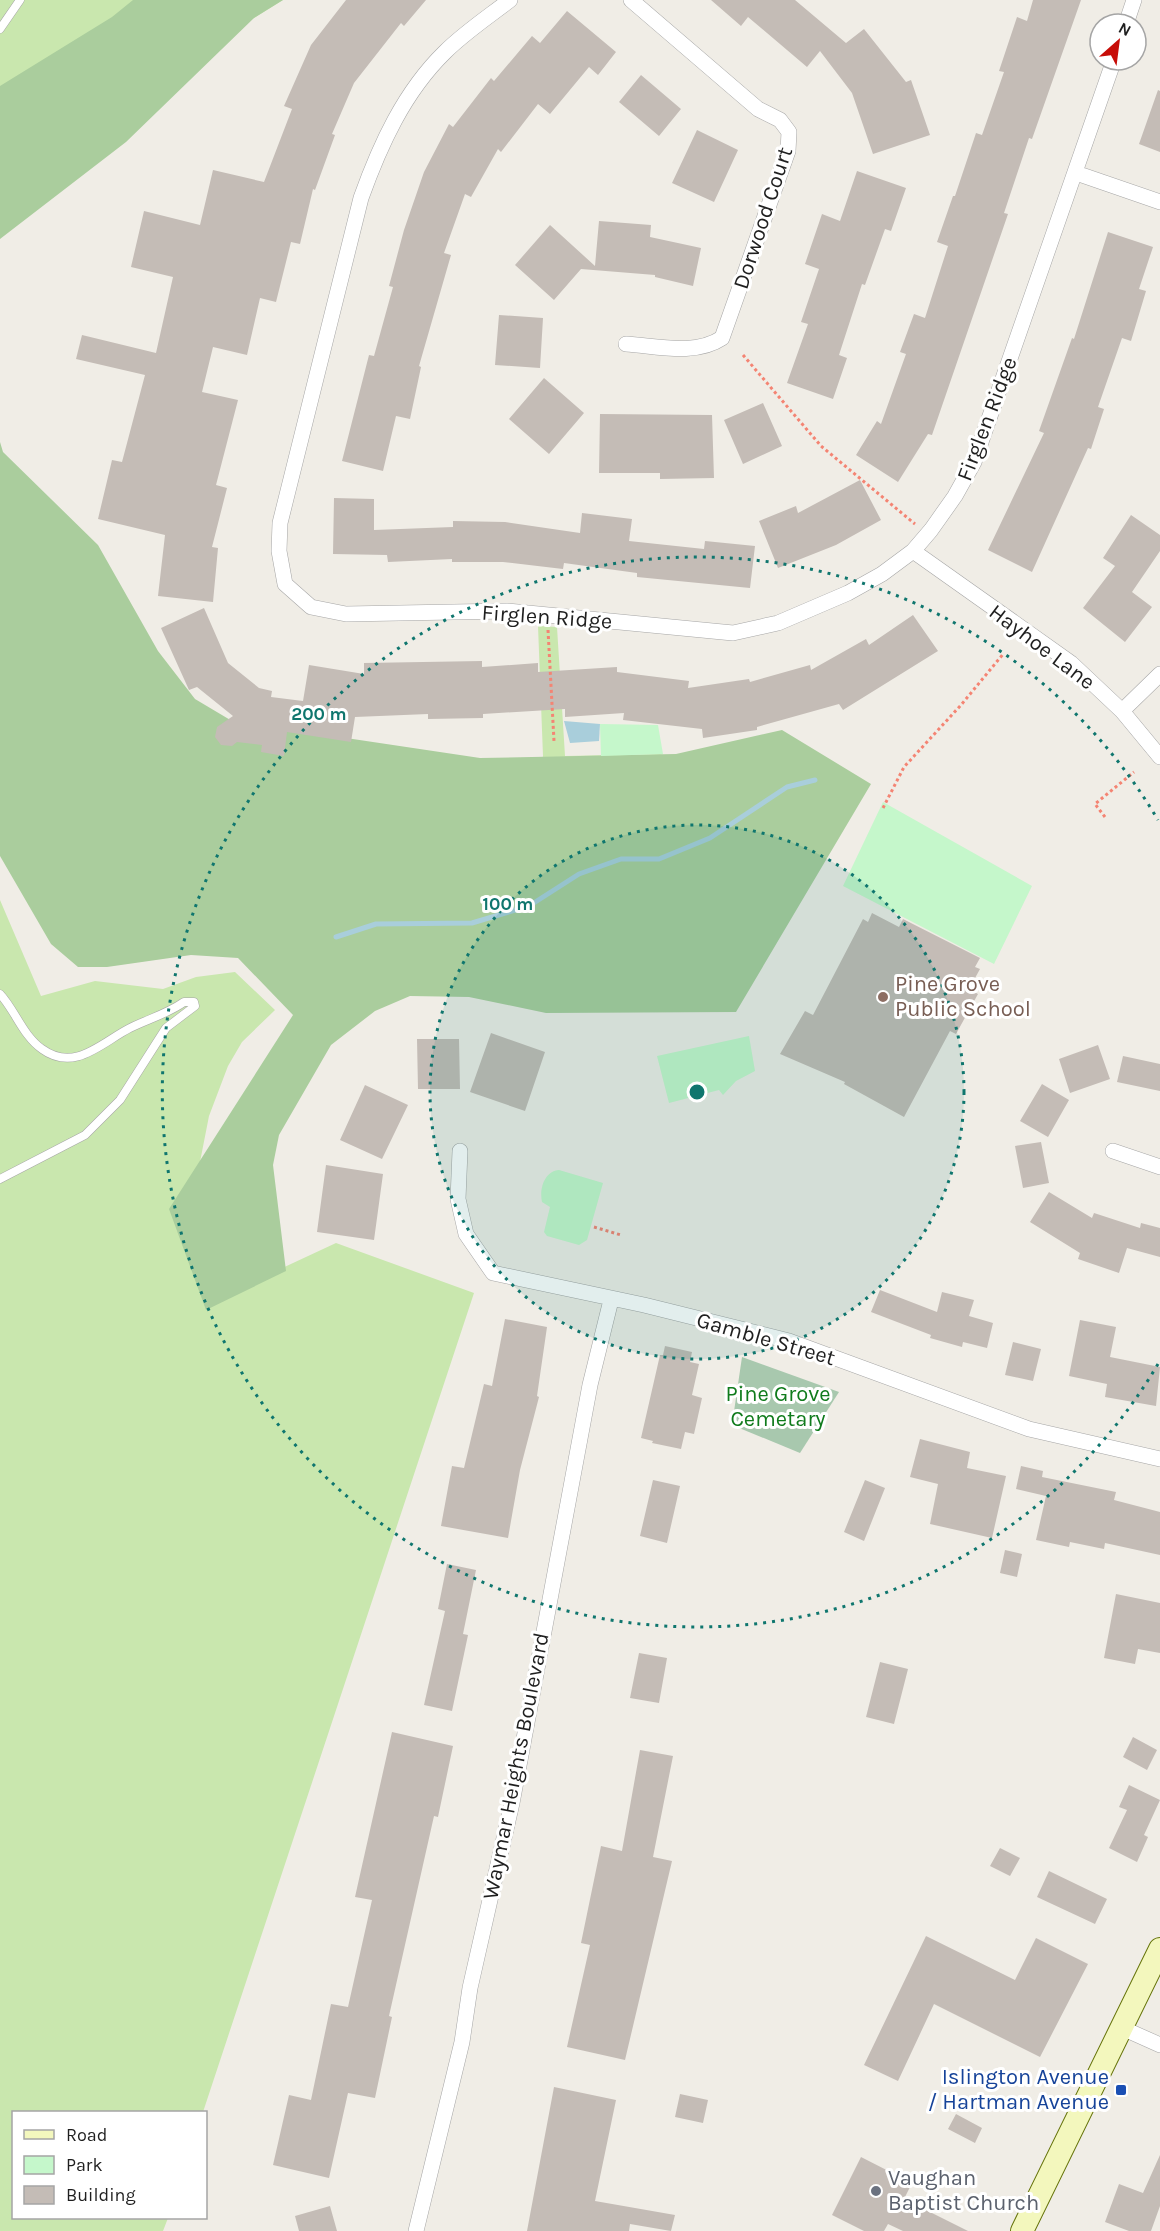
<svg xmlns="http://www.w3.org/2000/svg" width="1160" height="2231" viewBox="0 0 1160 2231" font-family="Karla,sans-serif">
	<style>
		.grass { fill: #c9e7ae }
		.forest { fill: #aacd9d }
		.cemetery { fill: #a8c8ae }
		.park { fill: #c5f7cb }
		.water { fill: #a9cedb }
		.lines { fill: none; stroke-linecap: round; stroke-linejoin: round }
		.stream { stroke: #a9cedb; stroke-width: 5 }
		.building { fill: #c4bcb6 }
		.lane-casing { stroke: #a6a6a6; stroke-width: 9 }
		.street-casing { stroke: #a6a6a6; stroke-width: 16 }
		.secondary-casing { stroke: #657309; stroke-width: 24 }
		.path { stroke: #f48473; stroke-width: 3; stroke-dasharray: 3 3; stroke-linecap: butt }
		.lane { stroke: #fff; stroke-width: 8 }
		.street { stroke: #fff; stroke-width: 15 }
		.secondary { stroke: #f3f7bd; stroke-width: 22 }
		.ring { fill: none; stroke: #0f766e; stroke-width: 3; stroke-dasharray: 3 6 }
		.education-dot { fill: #8d6e63; stroke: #fff; stroke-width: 2 }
		.transit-dot { fill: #1a4fb4; stroke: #fff; stroke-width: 2 }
		.worship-dot { fill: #6b7280; stroke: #fff; stroke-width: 2 }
		.labels { text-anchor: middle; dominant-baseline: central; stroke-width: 6; stroke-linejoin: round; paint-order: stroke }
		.street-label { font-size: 22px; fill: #1f1f1f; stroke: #fff }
		.education-label { font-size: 22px; fill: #785e54; stroke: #fff; text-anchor: start }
		.park-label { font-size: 22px; fill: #107b1c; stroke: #fff }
		.transit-label { font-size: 22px; fill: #164399; stroke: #fff; text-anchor: end }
		.worship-label { font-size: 22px; fill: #5b616d; stroke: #fff; text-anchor: start }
		.centre { fill: #0f766e; stroke: #fff; stroke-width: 3 }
		.ring-label { font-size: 18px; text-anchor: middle; font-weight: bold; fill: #0f766e; stroke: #fff; stroke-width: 6; stroke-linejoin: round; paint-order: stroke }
	</style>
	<rect width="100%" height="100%" fill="#f0ede6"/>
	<!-- grass -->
	<path class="grass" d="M0,0H283L254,18L0,117Z
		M538,626L557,627L565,756L663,754L533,800L543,756Z
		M0,900L41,996L95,981L163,989L196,977L235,972L275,1010L242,1042L228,1066L209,1116L199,1167L205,1304L336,1243L474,1293L203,2112H14V2218H168L163,2231H0Z"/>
	<!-- forest -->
	<path class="forest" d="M133,0H283L254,18L126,142L0,239V86L112,17Z
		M0,442L3,452L98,545L158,651L195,699L232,721L480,758L676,754L782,730L871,784L736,1012L546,1013L469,997L410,996L375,1011L331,1045L279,1135L273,1165L286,1271L206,1310L169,1209L293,1015L238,958L191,955L107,967H78L51,944L0,856Z"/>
	<!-- cemetery -->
	<path class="cemetery" d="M742,1357L839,1392L800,1453L732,1425Z"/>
	<!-- park -->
	<path class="park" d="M600,724L658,725L663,754L601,756Z
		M883,802L1032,886L994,964L843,886Z
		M749,1036L755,1071L736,1081L723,1095L719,1090L669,1103L657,1056Z
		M559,1170L603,1183L587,1240L579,1245L547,1236L544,1232L550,1207L542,1202C539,1188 545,1171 559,1170Z"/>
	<!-- water -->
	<path class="water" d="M564,721L600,724L599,741L570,743Z"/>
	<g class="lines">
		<!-- stream -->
		<path class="stream" d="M336,937L376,924L472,923L529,906L579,874L621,859H659L710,838L787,787L815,780"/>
	</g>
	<!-- building -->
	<path class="building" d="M346,0H426L404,26L401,23L354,83L332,134L335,135L315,190L313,189L300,244L291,242L276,302L260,298L247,355L213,347L202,392L238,400L216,485L227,488L212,547L218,548L213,602L158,596L165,535L98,519L112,460L122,462L145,375L76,359L82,335L156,353L173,277L131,267L144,211L200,225L213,170L264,182L292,109L284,106L311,45Z
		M711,0H795L846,43L864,29L906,82L911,80L930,135L873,154L852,93L820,51L807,67L748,17L741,26Z
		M1033,0H1081L1032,139L1029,138L1004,213L1008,214L932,435L928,434L898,482L856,455L877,421L881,424L906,354L900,352L914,314L925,318L948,246L937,242L953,196H955L976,133L982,135L1004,72L999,71L1017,17L1027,21Z
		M567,11L616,52L598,75L589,67L550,114L538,104L501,152L498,149L471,197L465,194L444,253L451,255L419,366L421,367L410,419L396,416L383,471L342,461L369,355L374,356L393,287L389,286L404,230L424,172L449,124L453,127L491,78L494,81L532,36L540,43Z
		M641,75L681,109L659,136L619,102Z
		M1158,90L1160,91V152L1139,144Z
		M697,130L738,150L714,202L672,183Z
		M857,171L906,188L891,231L885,229L865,285L862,284L839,355L847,358L833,399L787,383L808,324L801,322L819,269L805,264L822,214L840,221Z
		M599,221L651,225L650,237L701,248L693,286L655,277V275L581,269L554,300L515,265L550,225L595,266Z
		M1108,232L1153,247L1139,289L1146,291L1131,341L1122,338L1098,407L1104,409L1091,449L1088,448L1032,572L988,550L1044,433L1039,431L1072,338L1074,339Z
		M499,315L543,318L540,368L495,365Z
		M544,378L584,413L549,454L509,419Z
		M763,403L782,446L743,464L724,420Z
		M600,414L712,415L714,478L660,479V473H599Z
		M860,480L881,520L836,545L778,568L759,521L796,506L798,513Z
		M334,498L374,499V530L453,527V521L505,522L580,533L582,513L632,519L629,541L704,549L705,541L755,546L750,588L637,577V573L564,563L563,569L503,562H452V559L388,562L387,555L333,554Z
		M1131,515L1160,535V551L1132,592L1152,607L1125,642L1083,608L1115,566L1103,558Z
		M204,608L228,663L259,688L272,691L271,697L303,701L309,665L364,674V663L482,661V667L538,663V672L617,667V672L689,681L688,688L749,679L750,682L810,665L811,670L866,639L869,645L913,615L938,651L843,710L839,704L757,727V730L703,738L702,729L623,720L624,713L565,717V709L483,714V718L428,719V714L355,717L351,742L287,732L284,756L261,752L262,745L237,742L232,746L221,745L215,737L217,727L233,716L197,687L189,690L161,628Z
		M872,913L899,927L903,919L980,958L975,967L980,969L969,989L978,994L956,1034L950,1031L904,1117L844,1084L845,1082L780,1054L805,1011L813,1015L863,919L868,922Z
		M491,1033L545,1052L525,1111L470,1092Z
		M417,1039H459L460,1089H418Z
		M1098,1045L1110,1079L1070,1093L1059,1059Z
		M1123,1056L1160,1064V1091L1117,1082Z
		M1042,1084L1069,1100L1048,1137L1020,1121Z
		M365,1085L408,1105L382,1159L340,1140Z
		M1041,1142L1049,1183L1023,1188L1015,1146Z
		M326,1165L383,1174L374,1240L317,1232Z
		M1049,1192L1092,1218L1094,1213L1140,1228L1141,1223L1160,1228V1257L1127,1248L1119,1273L1078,1259L1080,1253L1030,1222Z
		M880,1290L937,1312L942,1292L974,1300L969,1316L993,1323L987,1348L963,1342L962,1347L930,1338L931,1335L871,1312Z
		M505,1319L547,1327L537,1396L539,1397L520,1470L508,1538L441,1526L452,1466L464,1468L484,1384L492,1386Z
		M1080,1320L1116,1327L1110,1357L1160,1367L1156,1406L1105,1397L1107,1384L1069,1376Z
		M1013,1342L1041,1349L1033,1381L1005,1375Z
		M665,1346L692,1352L690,1362L699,1364L692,1395L702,1398L694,1434L685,1432L681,1449L652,1443L653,1441L641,1438L660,1355H663Z
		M920,1439L970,1452L967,1468L1006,1476L992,1538L930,1524L938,1484L910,1477Z
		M1021,1466L1043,1471L1042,1477L1116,1492L1114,1500L1160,1512V1555L1105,1543L1104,1549L1070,1542L1069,1547L1036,1540L1046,1496L1016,1489Z
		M653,1480L680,1486L667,1543L640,1536Z
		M865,1480L885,1488L864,1541L844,1532Z
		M1005,1550L1022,1554L1017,1577L1000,1573Z
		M447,1564L476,1570L463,1634L468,1635L452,1711L424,1705L445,1611L438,1609Z
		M1116,1594L1160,1603V1653L1138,1649L1135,1664L1104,1658Z
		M639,1653L667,1658L659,1703L630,1698Z
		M880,1662L908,1669L894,1724L866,1717Z
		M392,1732L453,1746L438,1817L434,1816L389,2016L392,2017L375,2098L348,2093L329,2178L273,2165L289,2095L311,2100L331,2004L348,2007L372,1900L355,1897Z
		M1133,1737L1157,1750L1147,1770L1123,1757Z
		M640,1750L673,1756L653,1857L672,1861L625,2060L567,2047L590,1945L581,1943L601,1846L622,1851Z
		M1129,1785L1160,1800L1144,1835L1148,1837L1137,1862L1109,1848L1127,1810L1119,1807Z
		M1000,1848L1020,1858L1010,1876L990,1866Z
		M1049,1871L1107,1899L1095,1924L1037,1897Z
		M926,1936L1015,1980L1036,1938L1088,1964L1040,2057L934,2004L898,2081L864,2065Z
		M554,2087L616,2100L595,2201L675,2215L671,2231L630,2224L629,2231H527Z
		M680,2094L708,2100L703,2123L675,2117Z
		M956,2114L982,2128L975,2143L948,2129Z
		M1160,2155V2206L1151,2231H1129L1105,2222L1119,2184L1143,2193Z
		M861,2157L912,2183L904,2199L968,2231H903L888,2224L884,2231H864L832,2215Z
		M330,2206L337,2231H299L295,2216Z"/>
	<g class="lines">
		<!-- lane casing -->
		<g class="lane-casing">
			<path id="lane" d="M0,29L20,0
				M0,994C15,1010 23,1036 42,1049C75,1073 102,1042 130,1028C148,1019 167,1014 184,1002H194L195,1006L166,1028L120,1100L85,1135L0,1179"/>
		</g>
		<!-- street casing -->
		<g class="street-casing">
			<path id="street" d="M510,0C488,17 464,33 445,52C404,92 380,145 361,198L280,523L279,551L285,584L311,607L346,614L507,611L733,633L778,623L848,593L882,574L913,551L931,530L955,496L974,462L1114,60
				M1126,24L1134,0
				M1076,173L1160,202
				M626,344C657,346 695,356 722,338L788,151L789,132L780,120L758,109L631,0
				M913,551L1071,663L1122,711L1160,757
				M1122,711L1160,674
				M460,1151L458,1199L466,1234L493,1273L644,1305L789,1341L1029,1429L1160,1459
				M1113,1151L1160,1167
				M1122,2028L1160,2045
				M416,2231L462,2042L470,1988L512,1803L590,1385L611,1300"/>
		</g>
		<!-- secondary casing -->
		<g class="secondary-casing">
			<path id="secondary" d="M1022,2231L1160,1949"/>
		</g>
		<!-- path -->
		<path class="path" d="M743,355L821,446L915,524
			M548,630L554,741
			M883,808L904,767L961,705L1004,653
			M1105,817L1095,804L1134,772
			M594,1227L621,1235"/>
		<!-- lane -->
		<use href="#lane" class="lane"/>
		<!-- street -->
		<use href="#street" class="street"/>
		<!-- secondary -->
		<use href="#secondary" class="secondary"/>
	</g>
	<!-- distance rings -->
	<circle cx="697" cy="1092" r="267" fill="#0f766e" fill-opacity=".12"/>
	<g class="ring">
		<circle cx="697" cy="1092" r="267"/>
		<path d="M1158 1364A535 535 0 1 1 1158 820"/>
	</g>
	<!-- markers -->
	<circle class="education-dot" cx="883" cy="997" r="6"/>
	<rect class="transit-dot" x="1115" y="2084" width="12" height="12" rx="3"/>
	<circle class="worship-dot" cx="876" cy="2191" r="6"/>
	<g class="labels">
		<!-- street labels -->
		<g class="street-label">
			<text transform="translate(763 218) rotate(-72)">Dorwood Court</text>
			<text transform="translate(987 419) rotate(-69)">Firglen Ridge</text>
			<text transform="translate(547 617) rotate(4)">Firglen Ridge</text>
			<text transform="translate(1042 647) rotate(37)">Hayhoe Lane</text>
			<text transform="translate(766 1339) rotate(16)">Gamble Street</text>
			<text transform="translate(516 1766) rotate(-79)">Waymar Heights Boulevard</text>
		</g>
		<!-- education labels -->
		<g class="education-label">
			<text x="895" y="984">Pine Grove<tspan x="895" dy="25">Public School</tspan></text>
		</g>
		<!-- park labels -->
		<g class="park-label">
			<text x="778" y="1394">Pine Grove<tspan x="778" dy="25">Cemetary</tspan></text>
		</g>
		<!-- transit labels -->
		<g class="transit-label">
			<text x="1109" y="2077">Islington Avenue<tspan x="1109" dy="25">/ Hartman Avenue</tspan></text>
		</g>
		<!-- worship labels -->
		<g class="worship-label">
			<text x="888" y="2178">Vaughan<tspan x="888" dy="25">Baptist Church</tspan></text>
		</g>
	</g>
	<circle cx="697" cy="1092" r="9" class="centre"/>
	<g class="ring-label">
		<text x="319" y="720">200 m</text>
		<text x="508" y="910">100 m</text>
	</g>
	<!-- legend -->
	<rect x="12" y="2111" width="195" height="108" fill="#ffffff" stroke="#a5a5a5" stroke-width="1.5"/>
	<rect x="24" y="2130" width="30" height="9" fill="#f3f7bd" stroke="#a5a5a5" stroke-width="1.5"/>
	<text x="66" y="2141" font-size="18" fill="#1f1f1f">Road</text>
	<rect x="24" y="2156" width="30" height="18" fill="#c5f7cb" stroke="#a5a5a5" stroke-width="1.5"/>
	<text x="66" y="2171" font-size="18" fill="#1f1f1f">Park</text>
	<rect x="24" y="2186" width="30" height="18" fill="#c4bcb6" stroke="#a5a5a5" stroke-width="1.5"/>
	<text x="66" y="2201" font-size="18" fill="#1f1f1f">Building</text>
	<!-- north arrow -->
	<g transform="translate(1118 42) rotate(28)"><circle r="28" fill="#ffffff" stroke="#a5a5a5" stroke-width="1.5"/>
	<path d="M0-4.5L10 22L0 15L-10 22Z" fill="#c70d08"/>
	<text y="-9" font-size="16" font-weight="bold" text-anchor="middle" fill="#1f1f1f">N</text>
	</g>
</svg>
